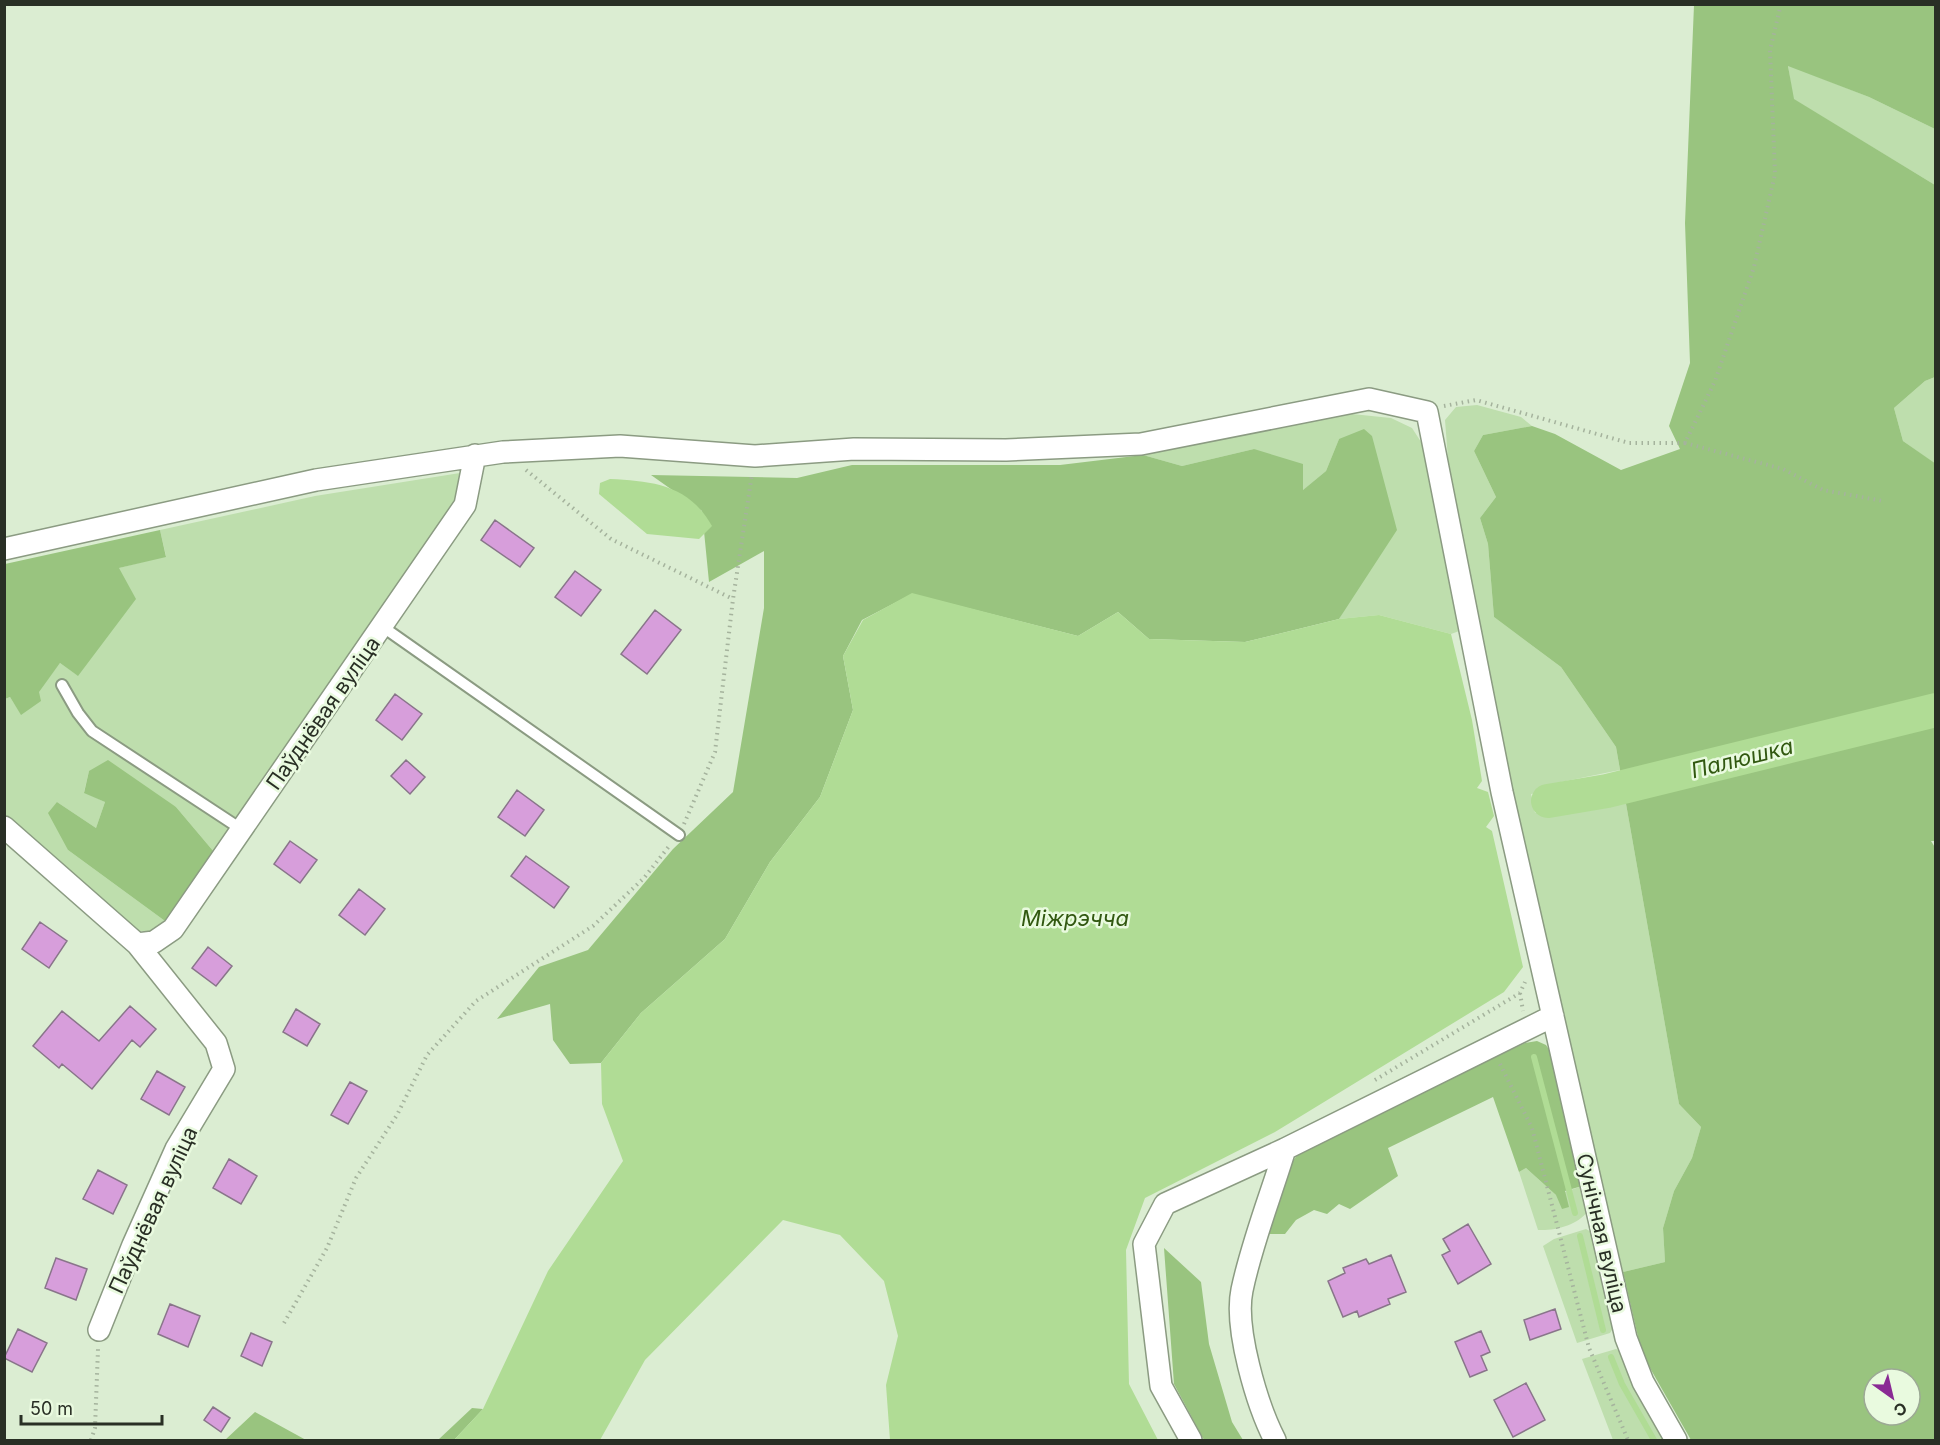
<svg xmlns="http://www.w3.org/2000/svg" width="1940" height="1445" viewBox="0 0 1940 1445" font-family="Inter,sans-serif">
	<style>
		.green { fill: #bedead }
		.forest { fill: #99c47f; fill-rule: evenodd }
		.water { fill: #b0dc95 }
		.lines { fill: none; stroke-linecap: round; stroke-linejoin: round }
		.stream { stroke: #b0dc95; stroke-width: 6 }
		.river { stroke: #b0dc95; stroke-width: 34 }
		.building { fill: #d79edb; stroke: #89758a; stroke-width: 1.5 }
		.lane-casing { stroke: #8b9b82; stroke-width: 14 }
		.street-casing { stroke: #8b9b82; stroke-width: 24 }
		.path { stroke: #a5b39d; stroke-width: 4; stroke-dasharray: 1.5 4.5; stroke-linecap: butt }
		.lane { stroke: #fff; stroke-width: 10 }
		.street { stroke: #fff; stroke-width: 21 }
		.labels { text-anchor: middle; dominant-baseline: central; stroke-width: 5; stroke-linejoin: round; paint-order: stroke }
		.street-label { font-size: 21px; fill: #292f25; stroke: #e9fadf }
		.water-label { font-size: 22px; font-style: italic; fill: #315810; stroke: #e9fadf }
	</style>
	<rect width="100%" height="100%" fill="#dbedd2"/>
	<!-- green -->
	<path class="green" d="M1788,65L1869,97L1935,129V185L1793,99Z
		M1935,377V464L1903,441L1894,408L1925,381Z
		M1477,405L1521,417L1532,426L1483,435L1474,451L1496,497L1480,518L1488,544L1494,617L1561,667L1616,747L1620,770L1556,783L1546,792L1531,794L1535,813L1551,810L1560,813L1625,798L1679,1104L1701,1127L1692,1158L1674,1191L1663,1228L1665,1262L1623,1272L1513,794L1448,459L1445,420L1456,407Z
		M1352,414L1391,418L1412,428L1423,445L1462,630L1451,634L1379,615L1339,619L1349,601L1339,439L1326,471L1302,491L1254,449L1182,466L1143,455Z
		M460,473L457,503L214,852L176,807L89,771L84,792L105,802L96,828L57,802L68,850L165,921L150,931H137L5,815V699L10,697L21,714L60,663L77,675L119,568L166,556L160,530L315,496Z
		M1526,1168L1556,1195L1582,1186L1588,1211C1578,1225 1555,1231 1538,1230L1519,1172Z
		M1586,1229L1593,1233L1614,1327L1610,1333L1577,1343L1543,1246L1554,1239Z
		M1616,1349L1622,1352L1668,1440H1613L1582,1359Z"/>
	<!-- forest -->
	<path class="forest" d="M1694,5H1935V129L1869,97L1788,66L1794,99L1935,185V377L1925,381L1894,408L1903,441L1936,464V841H1931L1936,849L1935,1440H1691L1642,1354L1623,1272L1665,1262L1663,1228L1674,1191L1692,1158L1701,1127L1679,1104L1616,747L1561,667L1494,617L1488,544L1480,518L1496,497L1474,451L1483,435L1532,426L1555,434L1621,470L1680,449L1669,426L1690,363L1685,223ZM1874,1379H1910V1415H1874Z
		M1364,429L1372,436L1397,530L1339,619L1245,642L1149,639L1118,612L1078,636L912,594L862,620L843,656L853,710L820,797L770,862L725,939L641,1013L601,1063L570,1064L553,1040L550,1004L497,1019L539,967L588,950L673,849L733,792L764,608V551L709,582L702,511L651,475L797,478L852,465H1060L1143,455L1182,466L1254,449L1303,464V490L1326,471L1339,439Z
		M160,530L166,557L119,568L136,599L78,676L60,663L39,692L41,701L21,715L10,697L5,699V564Z
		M108,760L176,807L214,852L165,921L68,850L48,813L57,802L96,828L105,802L84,793L89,771Z
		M1537,1041L1546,1045L1552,1054L1582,1186L1565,1191L1569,1207L1562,1209L1556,1195L1526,1168L1519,1172L1493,1097L1388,1148L1398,1176L1350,1209L1339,1204L1327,1214L1314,1210L1296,1220L1285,1234H1268L1292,1162L1301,1150L1525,1043Z
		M1164,1248L1201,1282L1209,1344L1232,1422L1243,1440H1204L1174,1384Z
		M472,1408L483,1409L454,1440H438Z
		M255,1412L306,1440H225Z"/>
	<!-- water -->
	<path class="water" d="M610,479C653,481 689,485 712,526L699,539L647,534L599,494L600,483Z
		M912,593L1078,636L1118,612L1149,639L1245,642L1339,619L1379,615L1451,634L1472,720L1482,781L1477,788L1488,792L1494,816L1486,827L1492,831L1523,967L1504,992L1275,1132L1145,1198L1126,1250L1129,1384L1158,1440H890L886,1385L898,1336L884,1281L840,1235L783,1220L645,1360L600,1440H454L483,1409L548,1271L623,1161L602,1104L601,1063L641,1013L725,939L770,862L820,797L853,710L843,656L863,620Z
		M1592,777L1607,791L1596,806L1560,813L1551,810L1546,792L1556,783Z"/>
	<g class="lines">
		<!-- stream -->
		<path class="stream" d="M1534,1057L1575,1213
			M1580,1236L1603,1330
			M1611,1357L1622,1384L1654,1440"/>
		<!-- river -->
		<path class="river" d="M1548,801L1607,791L1936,710"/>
	</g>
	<!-- building -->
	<path class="building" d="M495,520L534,548L520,567L481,540Z
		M575,571L601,590L581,616L555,597Z
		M655,610L681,630L647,674L621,654Z
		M395,694L422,714L402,740L376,720Z
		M406,760L425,777L410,794L391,776Z
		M517,790L544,810L525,836L498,817Z
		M290,841L317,860L300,883L274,864Z
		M526,856L569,887L554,908L511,876Z
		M359,889L385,909L365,935L339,915Z
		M40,922L67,941L49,968L22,949Z
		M208,947L232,966L216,986L192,968Z
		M130,1006L156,1029L140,1047L132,1040L92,1089L62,1064L59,1068L33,1046L62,1011L99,1041Z
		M296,1009L320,1024L307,1046L283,1032Z
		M157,1071L185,1087L169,1115L141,1099Z
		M350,1082L367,1091L348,1124L331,1115Z
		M229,1159L257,1176L241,1204L213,1188Z
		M98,1170L127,1185L113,1214L83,1199Z
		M1468,1224L1491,1264L1458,1284L1442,1255L1450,1251L1443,1239Z
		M1391,1255L1406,1292L1388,1299L1390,1304L1359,1317L1357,1311L1343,1317L1328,1281L1345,1273L1343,1268L1366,1259L1369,1264Z
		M56,1258L87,1269L76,1300L45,1288Z
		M170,1304L200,1316L188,1347L158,1334Z
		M1555,1309L1561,1329L1530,1340L1524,1320Z
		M18,1329L47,1343L32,1372L4,1358Z
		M1481,1331L1490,1352L1481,1356L1487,1370L1470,1377L1455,1342Z
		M251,1333L272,1342L262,1366L241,1356Z
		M1526,1383L1545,1420L1513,1437L1494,1400Z
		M213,1407L230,1418L221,1432L204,1420Z"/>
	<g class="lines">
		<!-- lane casing -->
		<g class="lane-casing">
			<path id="lane" d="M383,627L679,835
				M62,685L78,713L92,731L241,829"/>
		</g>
		<!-- street casing -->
		<g class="street-casing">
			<path id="street" d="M4,549L316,480L503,452L620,446L755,456L854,449L1006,450L1141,444L1369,399L1427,412L1502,792L1626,1338L1643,1382L1676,1440
				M4,827L137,944L216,1043L224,1069L176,1149L133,1245L99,1330
				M137,944L154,942L173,929L465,505L475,455
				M1191,1440L1161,1386L1144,1244L1165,1204L1285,1149
				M1275,1440C1257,1405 1234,1328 1242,1290C1252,1242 1271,1195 1285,1149L1553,1016"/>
		</g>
		<!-- path -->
		<path class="path" d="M1444,406L1476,400L1629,443H1685L1715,381L1754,267L1775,174L1770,50L1781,4
			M1685,443L1783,469L1823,490L1883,501
			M526,470L611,539L733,599
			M684,824L715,752L733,599L752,474
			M1520,993L1523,1011
			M1500,1064L1532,1128L1589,1348L1628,1440
			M1375,1080L1520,993L1525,982
			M284,1323L327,1248L356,1178L397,1115L427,1055L476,1001L593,926L644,878L670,845
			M91,1440L95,1428L98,1349"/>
		<!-- lane -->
		<use href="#lane" class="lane"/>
		<!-- street -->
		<use href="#street" class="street"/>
	</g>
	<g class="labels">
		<!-- street labels -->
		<g class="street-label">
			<text transform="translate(323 713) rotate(-55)">Паўднёвая вуліца</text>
			<text transform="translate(153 1210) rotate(-65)">Паўднёвая вуліца</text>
			<text transform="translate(1602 1233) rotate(77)">Сунічная вуліца</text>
		</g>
		<!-- water labels -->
		<g class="water-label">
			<text transform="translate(1742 758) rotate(-14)">Палюшка</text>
			<text x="1075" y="918">Міжрэчча</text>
		</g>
	</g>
	<!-- border -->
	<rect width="1940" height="1445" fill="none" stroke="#292f25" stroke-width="12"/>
	<!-- north arrow -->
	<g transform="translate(1892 1397) rotate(146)"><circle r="28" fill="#e9fadf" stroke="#9ca995" stroke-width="1.5"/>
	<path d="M0-4.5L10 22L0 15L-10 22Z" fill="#8a2a94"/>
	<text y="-9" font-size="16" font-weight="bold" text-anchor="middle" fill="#292f25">С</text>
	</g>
	<!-- scale -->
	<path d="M21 1415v9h141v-9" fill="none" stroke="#292f25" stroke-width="3"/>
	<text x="30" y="1415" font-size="18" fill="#292f25" stroke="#e9fadf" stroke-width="4.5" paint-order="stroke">50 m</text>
</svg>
